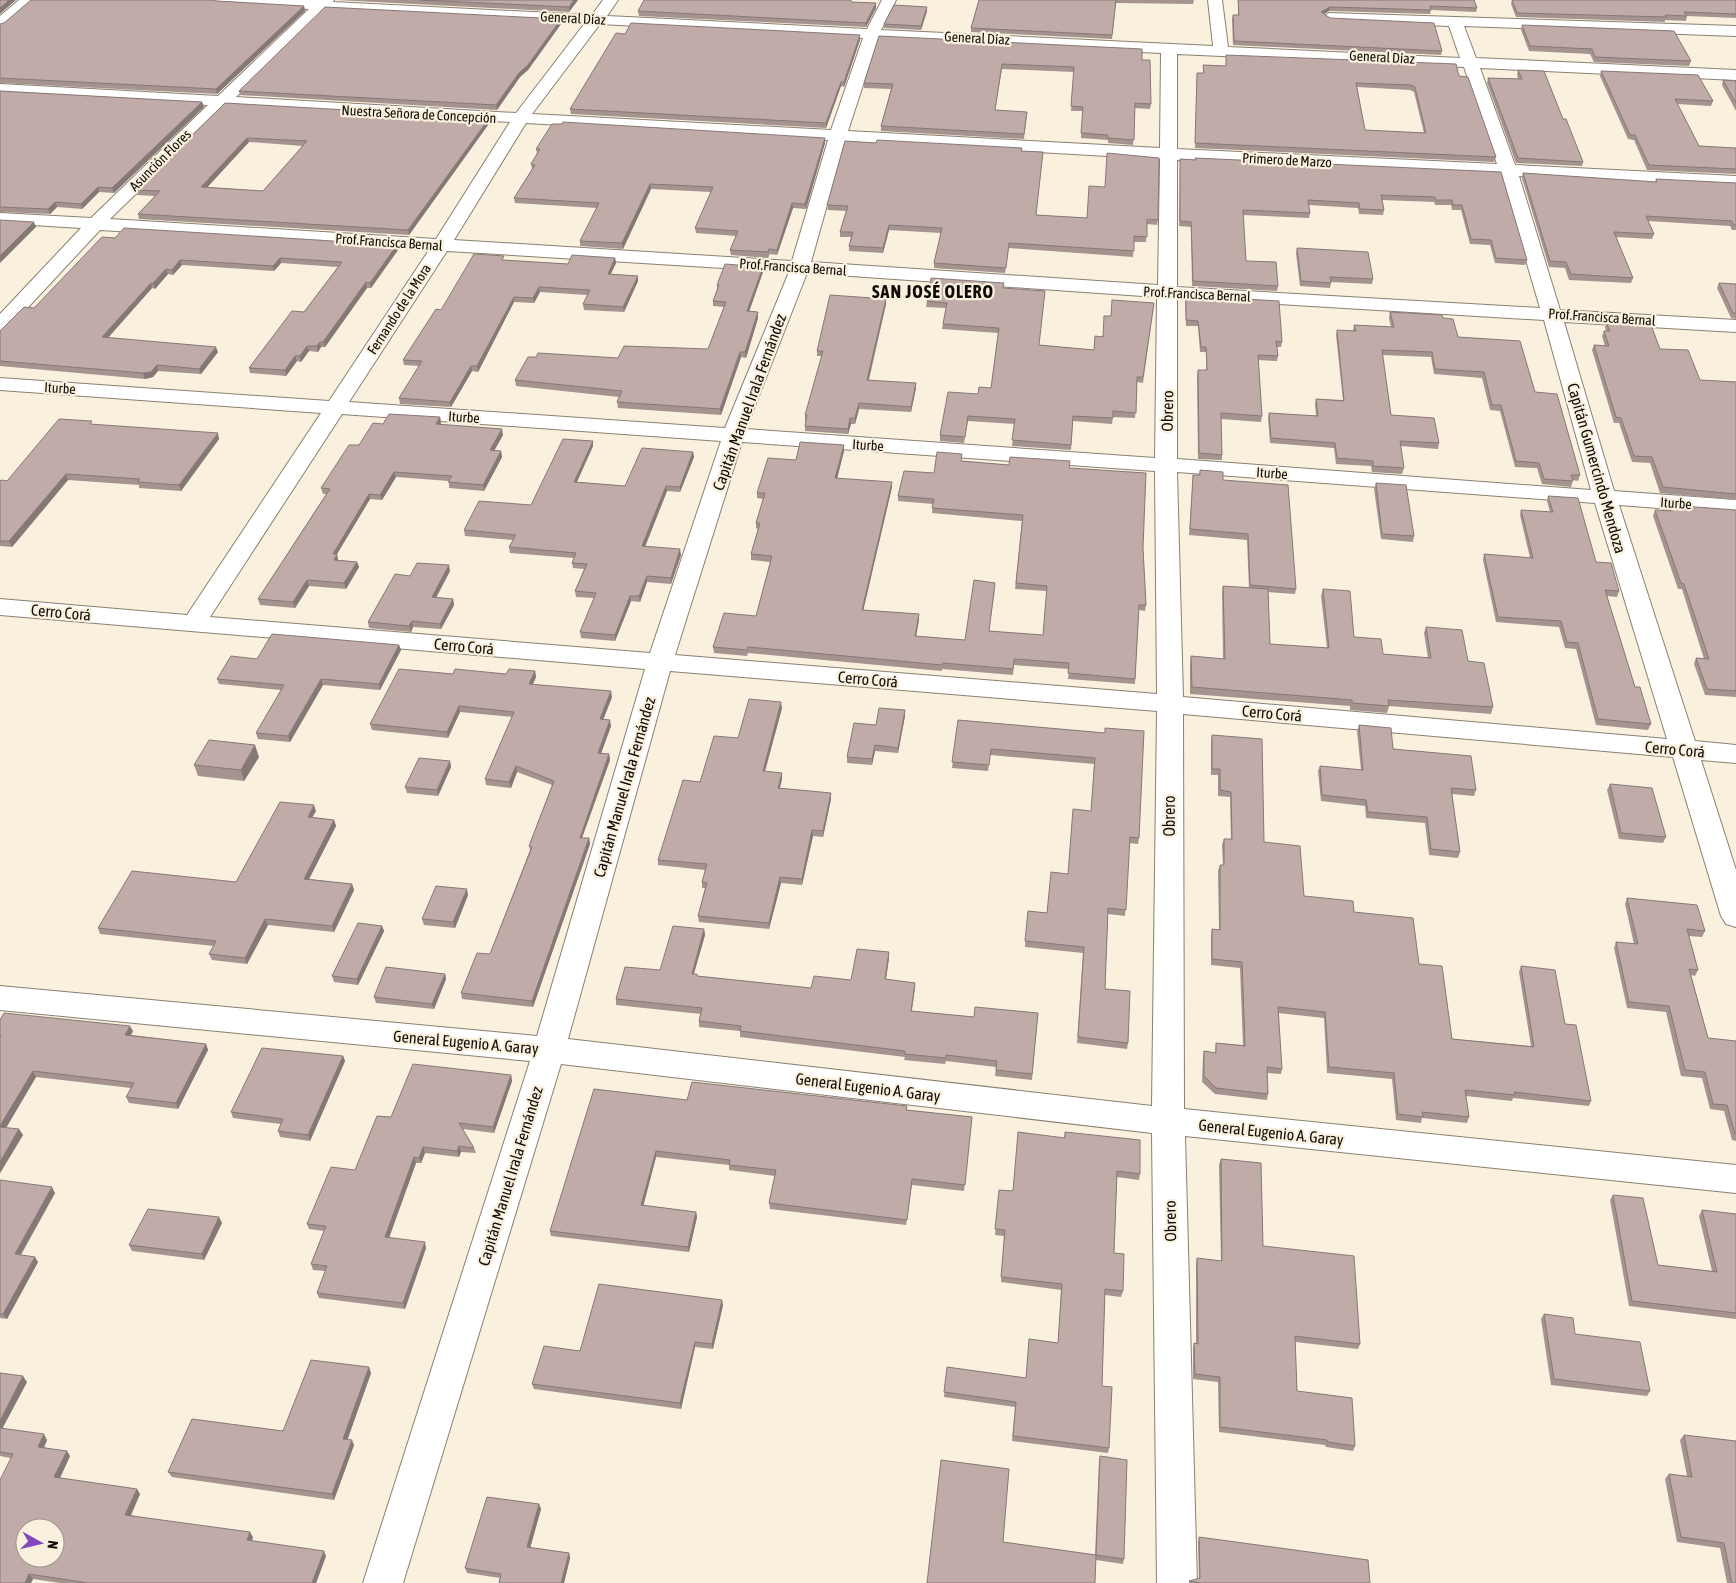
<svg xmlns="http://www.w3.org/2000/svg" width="1736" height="1583" viewBox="0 0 1736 1583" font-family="'Asap Condensed',sans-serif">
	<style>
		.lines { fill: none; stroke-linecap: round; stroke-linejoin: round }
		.minor-casing { stroke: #898071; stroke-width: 2 }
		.minor { fill: #fff; fill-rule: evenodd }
		.wall { fill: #a59390; fill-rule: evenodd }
		.shaded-wall { fill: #867876 }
		.building { fill: #c0aba8; stroke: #867876; fill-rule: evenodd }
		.labels { text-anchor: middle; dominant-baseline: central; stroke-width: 4.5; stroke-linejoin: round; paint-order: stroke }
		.far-street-label { font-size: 14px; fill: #0f0c07; stroke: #f9f0de }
		.street-label { font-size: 16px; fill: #0f0c07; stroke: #f9f0de }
		.far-district-label { font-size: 18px; font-weight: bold; letter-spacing: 1px; fill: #0f0c07; stroke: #f9f0de }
	</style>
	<rect width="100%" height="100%" fill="#f9f0de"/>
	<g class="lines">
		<!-- minor casing -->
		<g class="minor-casing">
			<path id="minor" d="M19,0H35L5,26L0,27V16Z
				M211,0H334L333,2L592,15L603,0H618L607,16L867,29L882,0H896L881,30L1213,46L1208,0H1222L1228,47L1460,58L1449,26L1329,21L1322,17L1329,13L1736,26V36L1464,26L1476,58L1736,70V80L1480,68L1515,165L1736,176V186L1519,176L1560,310L1736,320V332L1564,322L1614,491L1736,500V514L1619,505L1695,741L1736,745V763L1701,760L1736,870V927L1726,924L1721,916L1673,757L1183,714L1184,1109L1736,1165V1193L1185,1136L1197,1583H1157L1152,1133L561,1064L403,1583H363L530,1061L0,1010V986L537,1036L645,669L0,615V599L187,615L321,413L0,390V378L329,401L429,250L100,230L7,330L0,332V314L81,228L0,223V213L91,218L208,105L0,94V84L218,96L309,9L218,4ZM325,10L585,23L516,113L236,97ZM600,24L863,38L831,130L532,114ZM878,39L1161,53L1160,148L848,131ZM1177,54L1464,67L1497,164L1177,149ZM226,106L510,122L436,239L110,219ZM526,123L828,140L792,261L454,240ZM845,141L1160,159L1158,285L811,262ZM1177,160L1501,175L1540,308L1177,287ZM447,251L789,272L725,428L349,402ZM807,273L1157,297L1155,458L746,429ZM1177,298L1544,320L1591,490L1177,459ZM342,414L721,441L650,653L210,617ZM742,442L1155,471L1157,694L675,655ZM1177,472L1595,503L1667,739L1183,697ZM670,671L1157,711L1152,1106L568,1039Z"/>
		</g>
		<!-- minor -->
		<use href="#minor" class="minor"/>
	</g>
	<!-- wall -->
	<path class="wall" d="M336,0H578L569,12Z
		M979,0H1194L1193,4L1116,3L1112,39L971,32V28Z
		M1238,0H1474L1477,8L1476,12L1431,10L1430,14L1329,11L1324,14L1330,18L1442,51L1441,55L1233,45L1232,19L1233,15H1238Z
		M1512,0H1736V18L1687,16L1686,21L1665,20V22L1516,17L1511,4Z
		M217,1L304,6L305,11L217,94L0,83V24Z
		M876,3V8L866,27L639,16L638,11Z
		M927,11L921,30L884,28V24Z
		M561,19V24L528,70L520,77L497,110L240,95L239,91Z
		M1522,25L1691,61L1689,66L1594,62L1590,54L1529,51L1521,30Z
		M625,34L860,35V40L844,87L841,86L826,128L571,114L570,109Z
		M879,36L1142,60L1151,104L1150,109L1135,108L1133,145L1108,143V140L1081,138L1083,111H1071L1074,72L1002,69L995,110L1027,112L1024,139L881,131V126L891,89L864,88V83Z
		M1226,55L1459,76L1496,157L1494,162L1195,148L1197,73H1203V65L1226,66ZM1357,87L1410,90L1414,92L1424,133L1365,130Z
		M1518,70L1563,119L1583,162L1582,166L1516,163L1487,83L1488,78L1518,79L1517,74Z
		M1601,71L1713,101L1711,106L1677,104L1699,146L1736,148V174L1647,170L1634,140L1628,139L1600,76Z
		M1723,80L1736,81V111L1722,85Z
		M0,91L202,102L204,107L114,193L99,192L82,209L57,207L50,214L0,212Z
		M225,103L488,120V125L409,235L139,219L138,214L155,196L137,195L136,190ZM249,142L303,146L263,191L207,187Z
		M825,143L806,209L793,208L777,255L770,254L768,258L731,255L730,250L736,236L696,233L695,228L711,192L651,189L623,249L580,246V241L597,208L515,203L514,198L532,169L531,164L537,154L536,149Z
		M1021,151L1036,215L1087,218L1158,220L1157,225L1147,224L1146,242H1134L1133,257L1009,248L1005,273L934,268V263L941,233L889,230L883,253L849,251V246L851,237H840V232L846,211L828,210L827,205Z
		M1180,159L1501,172L1527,260L1525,265L1495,263L1490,245L1470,244L1461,210H1452L1451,205H1435L1434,202L1382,200L1384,210L1383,215L1359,214L1358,208L1308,205L1310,213L1309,218L1243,215L1246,261L1278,286L1277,291L1192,286L1191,227L1179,226Z
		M1523,173L1655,182L1656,179L1736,183V230H1732L1730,226L1648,221L1654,234L1652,239L1616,237L1633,278L1631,283L1569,280L1565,268L1549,267L1522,178Z
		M115,238L397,245L398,250L371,288H367L325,347H321L318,352L309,351L301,362L297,361L286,376L250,373L249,368L304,312L338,267L281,263L274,271L182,265L173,275L168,274L155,289L152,288L108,338L218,352L201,374L158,371L153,377L145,379L0,366V331L34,308Z
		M1297,248L1373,279L1372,284L1331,282L1330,288L1300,286L1296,253Z
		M615,258L616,263L611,274L638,276V281L624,312L584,310L583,304L587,295L540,292L534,303L514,302L478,372L472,371L451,407L400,404L399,398L419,366L404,365L403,360L441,310L505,260L568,264Z
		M763,267V272L749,312H758V318L746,358L741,357L721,415L618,408L617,402L619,397L516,386L515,380L536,357L618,358L708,349L724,307L713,306V301L717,291V285Z
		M1719,283L1736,284V319L1731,318L1717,288Z
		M1003,288L1039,345L1094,350L1102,337L1111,316L1154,303L1143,383L1137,382L1135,418L1113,417L1112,424L1073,421L1071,450L1012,446L1015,424L968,421L964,443L940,441V435L978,394L991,388L998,333L942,329L946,308L926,307L927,301Z
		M1186,297L1282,342L1281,347H1277L1278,356L1277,361L1258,360L1262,416L1261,422L1221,419L1222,455V460L1198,459L1197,375L1198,370H1206V352H1200L1198,326H1186L1185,303Z
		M886,304L869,380L916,388L911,412L859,409L855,424H851L848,434L805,431V426L806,421H805V415L822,356H817V351Z
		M1390,312L1443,318L1458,337L1535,392L1580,475L1578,481L1573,480L1571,487L1542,484L1537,468L1515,467L1500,411L1490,410L1482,378L1434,374L1431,357L1382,355L1391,415L1439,443L1438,449L1400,446L1404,468L1402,474L1372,472L1371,466L1336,464L1334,448L1270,443L1268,418L1269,413L1316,416L1315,404L1316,399L1343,400L1336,335L1337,330L1353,331L1354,325L1391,327L1389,318Z
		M1606,322L1660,349L1700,380L1736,382V500L1660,493L1650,463L1632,462L1619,423H1614L1592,350L1594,345L1605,346L1602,336L1604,331H1606L1605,327Z
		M440,417L441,423L440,425L503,435L494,451H501L502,457L484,491L449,488V481L396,477L382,500L370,499L337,554L338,560L357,562L359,567L346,589L309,586L295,608L260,605L258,599L326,494H323L321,488L359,445L383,424Z
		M93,424L219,439L181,491L139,488V485L68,480L12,547L0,546V481H7Z
		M593,446L577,482L625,486L693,452L694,457L680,492L667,491L645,546L681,555L671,584L647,582L640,602L631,601L615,641L581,638L580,632L594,598L576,597L575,591L584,569L573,568L572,563L574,558L510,553L509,547L513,540L465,536L464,530L531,505Z
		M844,451L837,478L892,487L863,610L919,614V620L916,636L965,640L995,589L989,631L1043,635L1047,591L1015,589L1022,521L932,513L933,504L898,501V496L934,473L961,461L1009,465L1069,468L1143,548L1146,605L1145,611L1139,610L1135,684L1068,679L1069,669L1014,665L1013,675L942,669V671L748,653L747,656L714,653L713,647L756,616L770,562L751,560V554L758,529L756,528V523L763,499L757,498V493L796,460Z
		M1200,470L1223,480L1296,589L1295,594L1268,592L1270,644L1327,648L1321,596L1323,589L1354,637L1383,654L1428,658L1424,633L1426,627L1468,661L1493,707L1491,714L1389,706L1387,713L1350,710V706L1190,694V663L1191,656L1223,659L1222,592L1223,586L1249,588L1247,540L1189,535L1193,475H1199Z
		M1376,483L1414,536L1413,542L1381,539L1374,489Z
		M1548,496L1596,562L1619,591L1617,597L1607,596L1635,687L1651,724L1648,730L1596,725L1576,649L1565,648L1559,627L1496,622L1483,560L1484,554L1530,558L1520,515L1521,510L1550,512L1547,501Z
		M1669,505L1736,510V697L1705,695L1694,664L1696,658L1704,659L1682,589H1678L1653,516L1655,510L1667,511Z
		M450,571L436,598L453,599L454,605L441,629L413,627L411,632L369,628L368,622L410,576Z
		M399,645L401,650L380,690L323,685L290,742L258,739L256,733L281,690L219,684L217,679L257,659Z
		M535,671L536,677L533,684L612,697L603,720L611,726L601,753L609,754L610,760L582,838H589L590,844L533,1007L462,999L461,993L490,954L530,850L529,846L552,785L517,772L511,788L486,785L485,779L512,717L460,712L448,738L372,730L370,724L453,674H506Z
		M782,708L765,772L782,779L780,788L831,799L823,837L813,836L802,885L781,883L769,929L699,922L698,916L705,888H702V882L705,870L658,865V860L700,782L738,738Z
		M905,716L898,753L875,751L872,765L847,763V757L876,725Z
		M958,720L1104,733L1139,838L1138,844L1129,843L1125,916L1108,914L1105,989L1128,1043L1127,1049L1077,1043L1083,953L1025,947L1028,911L1047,913L1068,874L1091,811L1094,764L990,755L988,771L952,768Z
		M1359,725L1393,749L1476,790L1474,796L1452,794L1460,852L1458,858L1429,855L1425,823L1366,818L1365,806L1321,801L1318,771L1320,766L1361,770L1357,731Z
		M1212,735L1264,842L1304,896L1354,912L1419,964L1452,1039L1531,1046L1519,972L1521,966L1565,1024L1591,1101L1589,1106L1513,1098L1512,1101L1466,1096L1469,1117L1467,1123L1422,1118L1421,1123L1396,1120L1392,1079L1327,1073L1324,1018L1278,1013L1282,1069L1281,1074L1267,1073L1268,1094L1267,1100L1215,1094L1202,1082L1203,1057L1204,1051L1215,1053L1216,1043L1243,1045L1240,968L1211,965V935L1212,929H1219L1218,871L1220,865H1223L1222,845L1224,839H1231L1230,797L1218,796V775H1211V741Z
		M259,757L244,781L198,776L194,765Z
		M450,761L451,767L438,796L407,793L405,787Z
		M1610,784L1666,837L1663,843L1619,839L1607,790Z
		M316,811L312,817L334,820L336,826L309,879L352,884L354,890L334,932L268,925L247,964L212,960L209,954L214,946L100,934L98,928L236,882Z
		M468,895L455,928L424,925L422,919Z
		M1627,898L1705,931L1702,937L1689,936L1698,970L1695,976L1691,975L1708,1038L1736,1042V1141L1732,1140L1724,1111L1710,1109L1702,1078L1681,1076L1666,1012L1627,1008L1614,948L1616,942L1634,944L1625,904Z
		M382,926L384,931L358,985L334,982L332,976Z
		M704,929L705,935L694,974L698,976L811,988L851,980L889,952V958L886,979L915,983L911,1011L974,1017L1038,1013L1032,1080L995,1076L996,1067L946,1061L945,1064L904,1060L905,1057L740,1037V1031L699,1027V1021L701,1014L616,1005V999L660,970Z
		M445,974L446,979L434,1009L376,1003L374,997Z
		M0,1020L133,1031L131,1035L206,1044L208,1050L178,1109L129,1103L126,1097L131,1088L36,1077L6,1128L23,1135L0,1173Z
		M343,1056L345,1061L310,1141L280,1137L278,1131L281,1124L233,1118L231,1112Z
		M511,1075L512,1081L494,1133L463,1129L474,1148L476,1153L461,1152L459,1157L425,1153L421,1163H416L389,1238L426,1248L405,1309L319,1298L317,1293L325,1271L313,1270L311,1264L324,1231L309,1229L307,1224L355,1170L391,1117Z
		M687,1100L907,1110L972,1117L964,1191L912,1185L906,1225L770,1209L769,1203L775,1176L729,1170V1165L656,1157L643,1205L696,1212L697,1217L689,1252L551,1236L550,1231Z
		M1065,1132L1140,1174L1139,1180L1117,1177L1114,1253L1123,1291L1121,1297L1105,1295L1102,1386L1109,1448L1108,1453L1012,1441L1015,1407L944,1397L947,1367L1026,1378L1058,1343L1061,1290L1001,1282L1004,1236L995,1235L999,1190L1013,1191L1064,1138Z
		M1221,1159L1263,1246L1360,1344L1358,1349L1295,1342L1297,1391L1355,1446L1353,1451L1326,1447L1325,1445L1219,1432L1218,1382L1193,1379V1349L1194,1343H1196V1264L1197,1258L1221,1261L1219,1165Z
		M0,1180L55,1193L21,1255L38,1262L7,1319L0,1318Z
		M1613,1195L1658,1265L1712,1271L1699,1216L1702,1210L1736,1214V1319L1629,1306L1610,1200Z
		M222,1223L204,1260L132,1251L129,1245Z
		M723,1305L713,1349L695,1347L681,1409L534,1389L532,1384L580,1351Z
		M1544,1314L1575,1334L1650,1391L1647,1396L1551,1385L1541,1319Z
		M0,1373L27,1382L2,1428L47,1440L44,1447L70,1456L60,1478L140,1494L130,1515L253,1537L252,1541L326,1556L316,1583H60L33,1579L31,1583H0L11,1458L0,1456Z
		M371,1373L347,1440L354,1445L334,1500L172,1477L168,1472L283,1431Z
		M1684,1435L1736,1441V1583H1727L1720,1548L1677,1542L1665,1479L1669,1474L1687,1476L1680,1440Z
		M1100,1456L1124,1559L1123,1564L1096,1560L1003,1542L1095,1555L1099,1461Z
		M539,1504L541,1509L530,1548L569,1553L570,1558L564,1583H499L500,1578L467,1573L465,1568Z
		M1199,1537L1370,1583H1189V1581L1199,1579L1198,1542Z"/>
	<!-- shaded-wall -->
	<path class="shaded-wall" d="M9,0H16L0,14V8Z
		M574,0H578L569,12V7Z
		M876,3V8L866,27V23Z
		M304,6L305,11L217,94L216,89Z
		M927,7V11L921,30V26Z
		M1330,7L1329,11L1320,16L1321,12Z
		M561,19V24L528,70L520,77L497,110L496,105L519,73Z
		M860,35V40L844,87V82Z
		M841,82V86L826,128V123Z
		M202,102L204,107L114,193L112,188Z
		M487,118L488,125L409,235L408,230Z
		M247,138L249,142L203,192L201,187Z
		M825,138V143L806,209L805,204Z
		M650,184L651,189L623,249L622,243Z
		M98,187L99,192L82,209L81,204Z
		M55,202L57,207L50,214L48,209Z
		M792,203L793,208L777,255V250Z
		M34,222L36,227L0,263V256Z
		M889,225V230L883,253V248Z
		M397,245L398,250L371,288L370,283Z
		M280,258L281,263L274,271L273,266Z
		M615,258L616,263L608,279V274Z
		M180,260L182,265L173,275L172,270Z
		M763,267V272L747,317V311Z
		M166,269L168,274L155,289L153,283Z
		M638,276V281L624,312L623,307Z
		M366,282L367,288L325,347L323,342Z
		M151,283L152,288L104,342L102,337Z
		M539,287L540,292L534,303L533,298Z
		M514,297V302L478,372L477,366Z
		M886,299V304L867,385V380Z
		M758,312V318L746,358L745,352Z
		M320,342L321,347L318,352L317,346Z
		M307,346L309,351L301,362L300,356Z
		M216,347L218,352L201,374L199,369Z
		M740,352L741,357L721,415L720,409Z
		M295,356L297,361L286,376L285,370Z
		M157,365L158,371L153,377L145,379L143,373Z
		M471,366L472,371L451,407L450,402Z
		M916,383V388L911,412V407Z
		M859,403V409L855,424V418Z
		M440,417L441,423L437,430L436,424Z
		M850,418L851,424L848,434V429Z
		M502,429L503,435L491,456L490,450Z
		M218,433L219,439L181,491L179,485Z
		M593,441V446L574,488V482Z
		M844,445V451L836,483L835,478Z
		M501,451L502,457L484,491L483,485Z
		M693,452L694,457L680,492V487Z
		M394,472L396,477L382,500L380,495Z
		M66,474L68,480L12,547L9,541Z
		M892,482V487L862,616V610Z
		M666,486L667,491L643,552L642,546Z
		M369,494L370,499L337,554L338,560L335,565L333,554Z
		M680,549L681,555L671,584V578Z
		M357,562L359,567L346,589L344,583Z
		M449,565L450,571L433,603L432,597Z
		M647,576V582L640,602L639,596Z
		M307,580L309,586L295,608L293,602Z
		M630,596L631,601L615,641V635Z
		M453,599L454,605L441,629L440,624Z
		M919,614V620L915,642V636Z
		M412,621L413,627L411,632L409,626Z
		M399,645L401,650L380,690L379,684Z
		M535,671L536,677L530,690L529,684Z
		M321,679L323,685L290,742L288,736Z
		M611,691L612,697L601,725L600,719Z
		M781,702L782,708L763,777V771Z
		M459,706L460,712L448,738L447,732Z
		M905,710V716L898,753V748Z
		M610,720L611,726L599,759L598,753Z
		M255,745L259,757L244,781L241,770Z
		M875,745V751L872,765V759Z
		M609,754L610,760L580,843V838Z
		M450,761L451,767L438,796L437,790Z
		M516,766L517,772L511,788L509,782Z
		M782,773V779L778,794V788Z
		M831,793V799L823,837V831Z
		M314,805L316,811L309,823L308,817Z
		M334,820L336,826L306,885L304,879Z
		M812,830L813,836L802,885V879Z
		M589,838L590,844L533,1007L532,1001Z
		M780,877L781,883L769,929V923Z
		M352,884L354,890L334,932L332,926Z
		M467,889L468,895L455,928L453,922Z
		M265,919L268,925L247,964L245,958Z
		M382,926L384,931L358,985L357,979Z
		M704,929L705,935L692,979V974Z
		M889,952V958L885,985V979Z
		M445,974L446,979L434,1009L432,1004Z
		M915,983V988L911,1017V1011Z
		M130,1026L133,1031L128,1040L125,1035Z
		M206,1044L208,1050L178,1109L176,1103Z
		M343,1056L345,1061L310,1141L308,1135Z
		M33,1071L36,1077L3,1133L0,1128V1126Z
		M511,1075L512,1081L494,1133L493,1127Z
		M19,1129L23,1135L0,1173V1162Z
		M459,1146L461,1152L459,1157L457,1151Z
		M423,1147L425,1153L421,1163L419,1158Z
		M656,1151V1157L642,1211L641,1205Z
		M414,1157L416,1163L387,1243L385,1237Z
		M52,1187L55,1193L18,1259L15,1254Z
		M696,1212L697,1217L689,1252L688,1247Z
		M219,1217L222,1223L204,1260L202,1254Z
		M425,1242L426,1248L405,1309L403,1303Z
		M35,1257L38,1262L7,1319L3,1314Z
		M722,1300L723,1305L713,1349L712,1344Z
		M695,1342V1347L681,1409L680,1403Z
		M369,1367L371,1373L346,1444L343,1439Z
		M23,1376L27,1382L0,1433V1421Z
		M44,1434L47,1440L42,1452L38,1447Z
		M352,1440L354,1445L334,1500L332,1494Z
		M67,1451L70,1456L58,1482L54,1477Z
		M137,1489L140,1494L129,1520L125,1515Z
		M539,1504L541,1509L529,1552L527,1547Z
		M250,1532L253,1537L250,1545L247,1540Z
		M324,1551L326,1556L316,1583H312Z
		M569,1553L570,1558L564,1583H561Z
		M29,1574L33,1579L31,1583H25Z"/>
	<!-- building -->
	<path class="building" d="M0,0H9L0,8Z
		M31,0H214L217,1L304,6L216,89L0,78V24L4,23Z
		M421,0H574L569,7Z
		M644,0H851V2L876,3L866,23L638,11Z
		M979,0H1116L1112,35L971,28Z
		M1238,0H1474L1477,8L1430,6L1431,10L1330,7L1321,12L1330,18L1434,23L1442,51L1234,41L1233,15H1239Z
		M1512,0H1736V14L1684,12L1687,16L1665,15L1666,17L1517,13Z
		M894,5L927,7L921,26L884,24Z
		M325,7L561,19L528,65L519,73L496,105L239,91Z
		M631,23L860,35L844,82H841L826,123L570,109L616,33L625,34Z
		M1522,25L1674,31L1691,61L1595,57L1592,49L1530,46Z
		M879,36L1142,49V60H1150L1151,104L1135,103L1134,140L1108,138V135L1081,133L1083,107L1071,106L1074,67L1002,64L995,110L1027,112L1024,134L881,126L893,84L864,83Z
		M1226,55L1456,64L1459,76L1468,77L1496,157L1195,143L1197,73H1204L1203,65L1226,66ZM1356,83L1411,85L1415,87L1426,133L1365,130Z
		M1518,70L1544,71L1563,119H1566L1583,162L1518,158L1488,78L1522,79Z
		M1601,71L1698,75L1713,101L1675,99L1699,146L1736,148V169L1649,165L1635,135H1630Z
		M1723,80L1736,81V103Z
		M0,91L202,102L112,188L98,187L81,204L55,202L48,209L0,207Z
		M225,103L487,118L486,120H488L408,230L138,214L160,191L136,190ZM247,138L307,141L263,191L201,187Z
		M563,122L825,138L805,204L792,203L777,250L769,249L768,252L730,250L738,231L695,228L713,187L650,184L622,243L580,241L599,203L514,198L535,165L531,164L540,149H536L552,124H562Z
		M877,140L1022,148L1021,151L1043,152L1036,215L1087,218L1089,186L1105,187L1107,153L1159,158L1158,220L1147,219V237L1134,236V251L1009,243L1006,268L934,263L942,228L889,225L883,248L849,246L853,232H840L848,206L827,205L845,141L876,143Z
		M1195,158L1501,172L1527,260L1496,258L1491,240L1471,239L1462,205H1453L1452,200H1436L1435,197L1381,195L1384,210L1360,209L1359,203L1308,200L1310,213L1243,210L1246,261L1276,262L1278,286L1193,281L1191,222L1180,221V159L1196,160Z
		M1523,173L1657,182L1656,179L1736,183V225H1734L1732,221L1646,216L1654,234L1614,232L1633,278L1571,274L1566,262L1550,261Z
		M0,220L34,222L0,256Z
		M124,228L397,245L370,283L366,282L323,342H320L317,346H307L300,356H295L285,370L249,368L292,311L304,312L342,262L280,258L273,266L180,260L172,270L166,269L153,283H151L102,337L216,347L199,369L157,365L151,372L143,373L0,361V331L24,307L34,308L102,237L115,238Z
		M1297,248L1368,252L1373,279L1330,277L1331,283L1301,281Z
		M474,254L504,256L502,260L568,264L572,255L615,258L608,274L638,276L623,307L583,304L590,290L539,287L533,298L514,297L477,366H471L450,402L399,398L422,361L403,360L436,309L441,310Z
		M725,264L763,267L747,311L758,312L745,352H740L720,409L617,402L622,391L515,380L528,357H536L538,353L618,358L624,346L708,349L726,302L713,301L719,285H717Z
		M931,278L1004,283L1003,288L1045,291L1039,345L1094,350L1095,336L1103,337L1104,316H1111L1112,300L1154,303L1143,377H1137L1136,413L1113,411V418L1073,416L1071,445L1012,440L1015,419L968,416L965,437L940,435L948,392L978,394L979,387L991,388L999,328L943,324L947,303L927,301Z
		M1719,283L1736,284V313H1733Z
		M830,295L886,299L867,380L916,383L911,407L859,403L855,418H850L848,429L805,426L807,415H805L823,351H817Z
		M1193,296L1279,301L1282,342L1276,341L1278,356L1258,355L1262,416L1221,413L1222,455L1199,453L1198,370H1207L1206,347H1201L1198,321L1186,320V297L1193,298Z
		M1390,312L1442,315L1443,318L1453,319L1458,337L1520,341L1535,392L1557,394L1580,475H1571L1573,481L1544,479L1539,463L1516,461L1501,405H1492L1484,372L1435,369L1432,352L1382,350L1391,415L1434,418L1439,443L1400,441L1404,468L1373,466V461L1337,458L1335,443L1271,438L1269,413L1318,416L1316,399L1344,401L1337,330L1356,331L1354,325L1394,327Z
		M1606,322L1651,325L1660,349L1688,350L1700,380L1736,382V494L1663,487L1652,457L1634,456L1621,418L1616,417L1594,345L1609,346L1604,331H1610Z
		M389,414L440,417L436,424L502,429L490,450L501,451L483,485L448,482L452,476L394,472L380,495L369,494L333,554H337L334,560L357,562L344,583L307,580L293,602L258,599L330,489L321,488L349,445H359L373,423L383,424Z
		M59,419L92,421L90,424L218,433L179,485L138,482L140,479L66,474L9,541H0V481L1,480L7,481Z
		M563,439L593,441L574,482L625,486L642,448L693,452L680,487L666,486L642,546L680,549L671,578L647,576L639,596H630L615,635L580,632L596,593L575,591L587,564L572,563L576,553L509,547L516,535L464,530L479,501L531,505Z
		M800,442L844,445L835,478L892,482L862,610L919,614L915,636L965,640L974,580L995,583L989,631L1043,635L1047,586L1016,583L1023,515L932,508L934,499L898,496L904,471L934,473L937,452L962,454L961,461L1009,465L1010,457L1070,461L1069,468L1146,473L1143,548L1146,605H1139L1135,679L1068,673L1069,663L1014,659L1013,669L943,663L942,665L748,647L747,650L713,647L724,613L756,616L772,556L751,554L760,523H756L765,493H757L768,458L796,460Z
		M1200,470L1223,472V480L1288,485L1296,589L1250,585L1248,534L1190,529L1193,475H1200Z
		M1376,483L1406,485L1414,536L1382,534Z
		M1548,496L1578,498L1596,562L1611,563L1619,591L1605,590L1635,687H1640L1651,724L1598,719L1578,643L1567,642L1561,621L1498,617L1484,554L1533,558L1521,510L1553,512Z
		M1669,505L1736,510V691L1707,689L1696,658L1709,659L1684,584L1681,583L1655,510L1671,511Z
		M417,563L449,565L432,597L453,599L440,624L412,621L409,626L368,622L395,574L410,576Z
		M1223,586L1268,589L1270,644L1329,648L1323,589L1350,591L1354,637L1381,639L1383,654L1431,658L1426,627L1462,630L1468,661L1484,663L1493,707L1388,700L1389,706L1352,703V700L1192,687L1191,656L1225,659Z
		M272,634L399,645L379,684L321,679L288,736L256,733L284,685L217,679L231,656L257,659Z
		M399,669L453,674L455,669L506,674L509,669L535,671L529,684L611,691L600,719L610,720L598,753L609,754L580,838H589L532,1001L461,993L477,953L490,954L532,847L529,846L554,781L516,766L509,782L485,779L514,712L459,706L447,732L370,724Z
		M749,699L781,702L763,771L782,773L778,788L831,793L823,831L812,830L802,879L780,877L769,923L698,916L707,883L702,882L707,864L658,860L683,780L700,782L714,736L738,738Z
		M879,708L905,710L898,748L875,745L872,759L847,757L854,723L876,725Z
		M958,720L1105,733V728L1144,731L1139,838L1130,837L1126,910L1108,908L1105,989L1130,991L1128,1043L1078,1037L1084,947L1025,941L1028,911L1047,913L1051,872L1068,874L1073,809L1091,811L1095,758L991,749L989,765L952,762Z
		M1359,725L1391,728L1393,749L1471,756L1476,790L1451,788L1460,852L1431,849L1427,817L1368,812L1366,800L1322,795L1320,766L1363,770Z
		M1212,735L1262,739L1264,842L1300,846L1304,896L1353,901L1354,912L1413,918L1419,964L1442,966L1452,1039L1534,1047L1521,966L1555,970L1565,1024L1576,1025L1591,1101L1514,1092L1515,1095L1465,1090L1469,1117L1422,1112L1423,1117L1398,1114L1394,1073L1329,1067L1325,1012L1278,1007L1282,1069L1267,1067L1268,1094L1216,1088L1204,1076V1051L1216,1053V1043L1245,1046L1242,962L1212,959V929L1220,930V865H1224V839H1232L1231,792L1220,790V769H1212Z
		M209,740L255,745L241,770L194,765Z
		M419,758L450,761L437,790L405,787Z
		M1610,784L1652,788L1666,837L1621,833Z
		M280,802L314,805L308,817L334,820L304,879L352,884L332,926L265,919L245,958L209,954L216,941L98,928L132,871L236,882Z
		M436,886L467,889L453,922L422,919Z
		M1627,898L1697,905L1705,931L1687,929L1698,970L1689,969L1708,1038L1736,1041V1134H1735L1727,1105L1713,1104L1705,1072L1685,1070L1669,1006L1629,1002L1616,942L1638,944Z
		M358,923L382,926L357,979L332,976Z
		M673,926L704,929L692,974H697V976L811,988L814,976L851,980L857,949L889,952L885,979L915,983L911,1011L974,1017L975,1007L1038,1013L1032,1074L996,1070L997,1061L946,1055V1058L905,1054V1051L740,1031L741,1026L699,1021L702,1008L616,999L625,967L660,970Z
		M386,967L445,974L432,1004L374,997Z
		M4,1013L130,1026L125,1035L206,1044L176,1103L126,1097L134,1083L33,1071L0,1126V1038L1,1036H0V1020Z
		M262,1048L343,1056L308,1135L278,1131L283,1119L231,1112Z
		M413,1064L511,1075L493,1127L459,1123L474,1148L459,1146L457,1151L423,1147L419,1158L414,1157L385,1237L425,1242L403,1303L317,1293L327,1266L311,1264L326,1226L307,1224L331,1167L355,1170L377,1116L391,1117Z
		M692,1082L907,1106L906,1110L972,1117L965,1185L912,1179L907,1220L769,1203L776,1170L729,1165L730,1160L656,1151L641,1205L696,1212L688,1247L550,1231L594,1089L687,1100Z
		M0,1127L19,1129L0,1162Z
		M1018,1132L1065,1138V1132L1140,1140V1174L1117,1171L1114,1253L1124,1254L1123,1291L1105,1289L1102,1386L1112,1387L1109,1448L1013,1436L1016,1402L944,1392L947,1367L1026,1378L1029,1339L1058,1343L1062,1284L1001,1277L1005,1230L995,1229L999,1190L1013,1191Z
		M1221,1159L1261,1163L1263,1246L1354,1256L1360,1344L1295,1336L1297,1391L1352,1398L1355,1446L1328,1442L1327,1440L1220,1427V1377L1195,1374L1194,1343L1198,1344L1197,1258L1222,1261Z
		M0,1180L52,1187L15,1254L35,1257L3,1314H0Z
		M1613,1195L1643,1198L1658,1265L1717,1272L1702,1210L1736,1214V1313L1632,1301Z
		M148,1209L219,1217L202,1254L129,1245Z
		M599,1284L722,1300L712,1344L695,1342L680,1403L532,1384L544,1346L580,1351Z
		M1544,1314L1573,1318L1575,1334L1640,1342L1650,1391L1554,1379Z
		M311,1360L369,1367L343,1439L352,1440L332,1494L168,1472L192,1419L283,1431Z
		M0,1373L23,1376L0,1421Z
		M0,1428L44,1434L38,1447L67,1451L54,1477L137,1489L125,1515L250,1532L247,1540L324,1551L312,1583H88L29,1574L25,1583H0V1480L13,1454L0,1452ZM25,1528H55V1558H25Z
		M1684,1435L1736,1441V1583H1732L1724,1543L1681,1537L1669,1474L1692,1477Z
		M1100,1456L1127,1460L1124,1559L1096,1555Z
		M941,1460L1009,1469L1003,1542L1096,1555L1095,1583H927Z
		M487,1497L539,1504L527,1547L569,1553L561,1583H499L501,1574L465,1568Z
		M1199,1537L1368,1560L1370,1583H1201L1189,1581L1200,1578Z"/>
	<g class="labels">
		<!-- far-street labels -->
		<g class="far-street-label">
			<text transform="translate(573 18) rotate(3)">General Díaz</text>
			<text transform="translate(977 38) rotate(3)">General Díaz</text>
			<text transform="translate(1382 57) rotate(3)">General Díaz</text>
			<text transform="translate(419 114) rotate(3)">Nuestra Señora de Concepción</text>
			<text transform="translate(160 160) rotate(-45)">Asunción Flores</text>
			<text transform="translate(1287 160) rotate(3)">Primero de Marzo</text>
			<text transform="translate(389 242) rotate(4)">Prof.Francisca Bernal</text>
			<text transform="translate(793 267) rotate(4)">Prof.Francisca Bernal</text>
			<text transform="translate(1197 294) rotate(3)">Prof.Francisca Bernal</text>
			<text transform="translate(399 309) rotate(-57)">Fernando de la Mora</text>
			<text transform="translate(1602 317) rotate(4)">Prof.Francisca Bernal</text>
			<text transform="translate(60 388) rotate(4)">Iturbe</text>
			<text transform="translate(464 417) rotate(4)">Iturbe</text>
			<text transform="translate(868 445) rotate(4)">Iturbe</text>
			<text transform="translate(1272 473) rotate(4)">Iturbe</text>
			<text transform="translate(1676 503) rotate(4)">Iturbe</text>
		</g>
		<!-- street labels -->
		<g class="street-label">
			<text transform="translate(749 402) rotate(-70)">Capitán Manuel Irala Fernández</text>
			<text transform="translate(1167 411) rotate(-89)">Obrero</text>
			<text transform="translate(1597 468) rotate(74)">Capitán Gumercindo Mendoza</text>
			<text transform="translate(61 612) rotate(5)">Cerro Corá</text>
			<text transform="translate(464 646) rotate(5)">Cerro Corá</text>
			<text transform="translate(868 679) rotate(5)">Cerro Corá</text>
			<text transform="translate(1272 713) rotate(5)">Cerro Corá</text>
			<text transform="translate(1675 749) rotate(5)">Cerro Corá</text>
			<text transform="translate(624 787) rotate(-74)">Capitán Manuel Irala Fernández</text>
			<text transform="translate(1169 816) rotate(-90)">Obrero</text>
			<text transform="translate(466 1042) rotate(5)">General Eugenio A. Garay</text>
			<text transform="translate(868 1087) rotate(7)">General Eugenio A. Garay</text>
			<text transform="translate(1271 1132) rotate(6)">General Eugenio A. Garay</text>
			<text transform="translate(510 1176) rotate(-73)">Capitán Manuel Irala Fernández</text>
			<text transform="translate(1170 1221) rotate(-91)">Obrero</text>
		</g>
		<!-- far-district labels -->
		<g class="far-district-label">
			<text x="933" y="291">SAN JOSÉ OLERO</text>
		</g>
	</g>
	<!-- north arrow -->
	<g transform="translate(40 1543) rotate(98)"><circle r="24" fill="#f9f0de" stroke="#9b9588"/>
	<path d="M0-4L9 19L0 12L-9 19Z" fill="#8448be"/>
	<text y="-8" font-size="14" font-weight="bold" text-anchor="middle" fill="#0f0c07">N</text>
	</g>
</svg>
